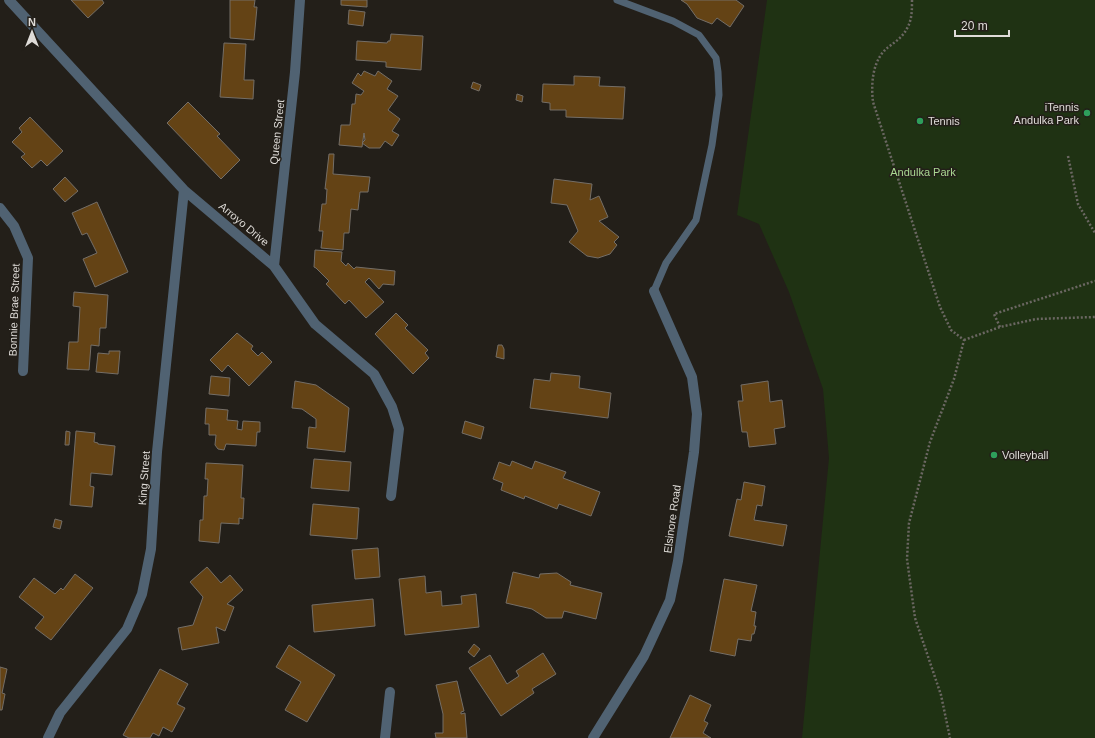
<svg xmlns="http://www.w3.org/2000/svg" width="1095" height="738" viewBox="0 0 1095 738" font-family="Arial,sans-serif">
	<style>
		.green { fill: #1f3213 }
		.building { fill: #644315; stroke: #746e67 }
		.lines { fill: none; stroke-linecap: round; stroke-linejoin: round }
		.path { stroke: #6b6762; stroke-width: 2.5; stroke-dasharray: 2 2; stroke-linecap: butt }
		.lane { stroke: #506272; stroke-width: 7 }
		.street { stroke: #506272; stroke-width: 10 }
		.leisure-dot { fill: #2e9e5b; stroke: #231f19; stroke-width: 1.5 }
		.labels { text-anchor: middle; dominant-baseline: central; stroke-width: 3; stroke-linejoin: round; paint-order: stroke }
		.poi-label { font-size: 11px; fill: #dfdcd8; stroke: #231f19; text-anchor: start }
		.street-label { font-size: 11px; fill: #dfdcd8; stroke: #231f19 }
		.park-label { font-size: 11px; fill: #aad892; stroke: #231f19 }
	</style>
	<rect width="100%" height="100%" fill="#231f19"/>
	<!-- green -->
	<path class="green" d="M767,0H1095V738H802L829,458L823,389L789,292L759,224L737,215Z"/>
	<!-- building -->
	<path class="building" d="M71,0H102L104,3L88,18Z
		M230,0H255L254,7H257L254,40L230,38Z
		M341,0H367V7L341,5Z
		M681,0H736L744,6L730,27L717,18L712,24L697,18L687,4Z
		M349,10L365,12L363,26L348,24Z
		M391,34L423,36L421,70L386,67V62L356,60L357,41L387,43L388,41H390Z
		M224,43L246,44L244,80H254L253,99L220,97Z
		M364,71L375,76L378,71L392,81L387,89L398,96L388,110L400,119L392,131L399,135L392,146L385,141L380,148H369L362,143L365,140L364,133L362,147L339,145L341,125H350L352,104H355L356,94L361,95L364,91L352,83L358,73L361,76Z
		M574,76L600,77L599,86L625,87L623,119L566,117V110H550V103L542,102L543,84L574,85Z
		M473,82L481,85L479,91L471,88Z
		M517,94L523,96L522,102L516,100Z
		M188,102L220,134L217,136L240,160L221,179L167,123Z
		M30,117L63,151L47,166L41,160L32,168L21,157L25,154L12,142L22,132L19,128Z
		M329,154H334L333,174L370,177L368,192H360L358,210L351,209L349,233H344L343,250L321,248L323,231H319L322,204H326L327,189H325Z
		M65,177L78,191L65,202L53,189Z
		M554,179L592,184L590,200L599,196L608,217L599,221L619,237L614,242L617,245L610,254L598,258L587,256L569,242L578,231L567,205L551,203Z
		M97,202L128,272L95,287L83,259L97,253L87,233L82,235L72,213Z
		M315,250L342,252L341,261L346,266L348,263L354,269L356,267L395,271L394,285L383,284L379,289L369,278L365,282L384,302L366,318L349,300L345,304L326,284L329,281L316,268L314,267Z
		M74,292L108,295L106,328H100L99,346L91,345L89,370L67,369L69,342H78L80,307L73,306Z
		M396,313L408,325L405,328L428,350L425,353L429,358L413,374L375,334Z
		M237,333L253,346L251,349L258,356L262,352L272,362L249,386L228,365L222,372L210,360Z
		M498,345H502L504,349V359L496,357Z
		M109,351H120L118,374L96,372L98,353L109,354Z
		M551,373L580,376L579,388L611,393L608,418L530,408L534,379L550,381Z
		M211,376L230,378L229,396L209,394Z
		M295,381L316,385L349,408L345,452L307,448L309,427L316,428V419L302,409L292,408Z
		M768,381L770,402L782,400L785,427L774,429L776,444L749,447L747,432H742L738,401H743L741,385Z
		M206,408L228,410L227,420L238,421L237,429L242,430L243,421L260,422V432H257L256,446L226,444L224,450L218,449L215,445L216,435H209V424H205Z
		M465,421L484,427L481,439L462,433Z
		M66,431L70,432L69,445H65Z
		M76,431L95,433L94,442L98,443V444L115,446L112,475L91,473L90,486L94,487L92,507L70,505Z
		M314,459L351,462L349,491L311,488Z
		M512,461L532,469L535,461L566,472L563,478L600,492L591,516L559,504L557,509L525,496L524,499L501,490L503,483L493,479L499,462L510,466Z
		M206,463L243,465L241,498H244L243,519L239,518V524L221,523L219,543L199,541L200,520H203L204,496H207L208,479H205Z
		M744,482L765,486L762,506L757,505L754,520L787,525L783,546L729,536L737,499L741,500Z
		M313,504L359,508L357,539L310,535Z
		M55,519L62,521L60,529L53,527Z
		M378,548L380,577L355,579L352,550Z
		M207,567L221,583L230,575L243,590L227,604L234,607L225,631L216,627L219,643L182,650L178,628L193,625L203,597L190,582Z
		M513,572L539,578L540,574L557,573L571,582L570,585L602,593L596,619L564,611L562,618H546L532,609L506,603Z
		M75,574L93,588L51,640L35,628L44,617L19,597L34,578L55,594L61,588L63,590Z
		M425,576L426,593L441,591L442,606L462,604L461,596L476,594L479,627L405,635L399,579Z
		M724,579L757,585L751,611L756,612L754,626H756L754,634H752L751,641L738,639L735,656L710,651Z
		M373,599L375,626L314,632L312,605Z
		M474,644L480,649L474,657L468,652Z
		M289,645L335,675L307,722L285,710L301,682L276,667Z
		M543,653L556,674L532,689L534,693L501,716L469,668L490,655L507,684L519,676L516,671Z
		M0,667L7,669L2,693L5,694L2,710H0Z
		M160,669L188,684L177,704L185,708L172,732L163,727L159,736L153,733L150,738H129L123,735Z
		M457,681L464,711L461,712V714L465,713L467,738H436L435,733H443V714L436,685Z
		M690,695L711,705L704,721L708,723L703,733L711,738H670Z"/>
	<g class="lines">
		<!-- path -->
		<path class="path" d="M912,0C912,11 912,21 906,30C902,38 892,44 886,49C872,62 871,85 873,102L940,307L951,330L964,340L954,379L930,442L909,523L907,559L915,618L941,695L950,738
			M1068,156L1078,204L1095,233
			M1000,327L994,314L1095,281
			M964,340L1000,327L1036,319L1095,317"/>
		<!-- lane -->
		<path class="lane" d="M617,0L673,21L699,35L716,58L718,72L719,95L712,145L696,220L666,263L654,291"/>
		<!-- street -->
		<path class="street" d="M9,0L184,190L274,266L315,324L374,374L392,407L399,429L391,496
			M0,208L14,226L28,258L23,371
			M274,266L295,72L300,0
			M48,738L60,713L127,629L142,594L151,549L157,452L184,190
			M385,738L390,692
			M593,738L644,656L670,600L678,561L694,452L697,414L692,377L654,291"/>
	</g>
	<!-- markers -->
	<g class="leisure-dot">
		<circle cx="1087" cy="113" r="4"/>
		<circle cx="920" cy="121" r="4"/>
		<circle cx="994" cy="455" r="4"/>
	</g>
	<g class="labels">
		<!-- poi labels -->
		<g class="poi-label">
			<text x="1079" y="107" text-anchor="end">iTennis<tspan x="1079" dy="13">Andulka Park</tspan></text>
			<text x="928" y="121">Tennis</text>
			<text x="1002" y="455">Volleyball</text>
		</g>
		<!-- street labels -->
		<g class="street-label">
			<text transform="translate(277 132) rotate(-84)">Queen Street</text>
			<text transform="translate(244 224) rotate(40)">Arroyo Drive</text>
			<text transform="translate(14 310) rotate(-88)">Bonnie Brae Street</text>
			<text transform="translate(144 478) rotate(-86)">King Street</text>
			<text transform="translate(672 519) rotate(-82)">Elsinore Road</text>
		</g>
		<!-- park labels -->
		<g class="park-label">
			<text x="923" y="172">Andulka Park</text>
		</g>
	</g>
	<!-- north arrow -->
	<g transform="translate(32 32)" stroke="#231f19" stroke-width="3" paint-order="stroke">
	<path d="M0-3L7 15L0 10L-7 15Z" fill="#dfdcd8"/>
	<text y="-6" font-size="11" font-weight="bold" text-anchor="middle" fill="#dfdcd8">N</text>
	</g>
	<!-- scale -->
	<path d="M955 30v6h54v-6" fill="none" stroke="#dfdcd8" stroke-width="2"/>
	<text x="961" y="30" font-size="12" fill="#dfdcd8" stroke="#231f19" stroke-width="3" paint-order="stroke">20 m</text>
</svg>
